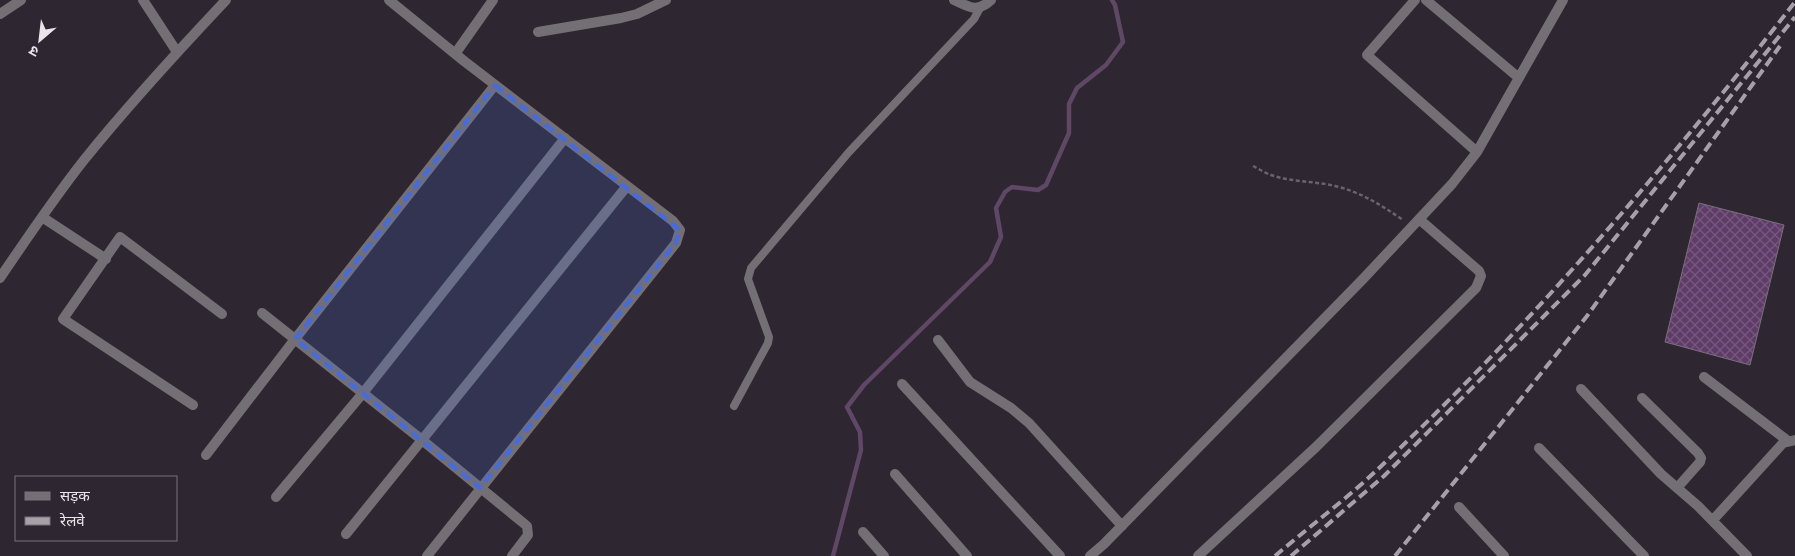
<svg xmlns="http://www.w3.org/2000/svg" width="1795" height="556" viewBox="0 0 1795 556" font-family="'Asap Condensed','Noto Sans Devanagari',sans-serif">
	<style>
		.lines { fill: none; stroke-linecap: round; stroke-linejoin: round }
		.stream { stroke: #5f4865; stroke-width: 4.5 }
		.building { fill: url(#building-cross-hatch); stroke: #79707c }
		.path { stroke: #6a636c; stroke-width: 2.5; stroke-dasharray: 4 2.5; stroke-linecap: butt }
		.service { stroke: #736f74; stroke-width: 8 }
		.minor { stroke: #736f74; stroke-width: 10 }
		.rail { stroke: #a7a0a8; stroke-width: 4; stroke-dasharray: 10 5; stroke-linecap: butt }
		.marked { fill: #466cdc; fill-opacity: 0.2; stroke: #466cdc; stroke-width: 4; stroke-dasharray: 10 6; stroke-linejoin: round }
	</style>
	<defs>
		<pattern id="building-cross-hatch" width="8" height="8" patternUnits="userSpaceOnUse" patternTransform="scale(1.25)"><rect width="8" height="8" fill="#5f3c68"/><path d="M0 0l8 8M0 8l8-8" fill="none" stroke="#76587e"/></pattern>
	</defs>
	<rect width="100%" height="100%" fill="#2e2630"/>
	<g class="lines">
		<!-- stream -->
		<path class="stream" d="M833,556L861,450L860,432L847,407L864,385L990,262L1001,237L996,208L1005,192L1012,187L1038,190L1046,185L1069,133V104L1077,88L1106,65L1123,42L1115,5L1112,0"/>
	</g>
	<!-- building -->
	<path class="building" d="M1699,203L1784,225L1750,365L1665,342Z"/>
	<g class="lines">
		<!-- path -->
		<path class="path" d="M1253,166C1259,169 1265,173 1271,175C1291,182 1314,181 1335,186C1361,192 1381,205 1403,220"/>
		<!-- service -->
		<path class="service" d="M734,406L768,343L769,337L748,279L751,268L849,152L974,19L980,8"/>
		<!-- minor -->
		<path class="minor" d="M143,0L177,52
			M389,0L464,61L673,221L680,230L676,243L427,556
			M954,0C969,7 977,13 991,0
			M1415,0L1367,55L1477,152
			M1426,0L1519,78
			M0,14L21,0
			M538,32L621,18L637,14L666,0
			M455,54L493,0
			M42,217L106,259
			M0,278C27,238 54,198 84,160C129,104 177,52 226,0
			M262,313L422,440L527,526L528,535L512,556
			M938,340L970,382L1011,408L1029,423L1122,526
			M1704,377L1788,441
			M902,384L1060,556
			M1581,389L1661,474L1698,506L1747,556
			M1642,398L1698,453L1701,458L1700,462L1677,488
			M193,405L63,319L120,237L222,314
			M1539,448L1644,556
			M206,455L295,339L495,85
			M895,474L967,556
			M276,497L363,393L565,138
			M1459,507L1504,556
			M1713,520L1783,443L1795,440
			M863,532L884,556
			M346,534L627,186
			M1090,556L1104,544L1363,279L1452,184L1477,152L1563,0
			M1198,556L1316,447L1476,288L1481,276L1479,271L1419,219"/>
		<!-- rail -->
		<path class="rail" d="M1275,556C1309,527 1345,500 1377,470C1530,326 1666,167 1795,2
			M1291,556L1384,476L1585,275L1795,17
			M1395,556L1587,316L1780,46"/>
	</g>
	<!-- marked area -->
	<path class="marked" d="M495,85L680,230L676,243L480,488L295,339Z"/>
	<!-- legend -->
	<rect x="15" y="476" width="162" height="65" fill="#2e2630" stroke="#79727b"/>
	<rect x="25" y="492" width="25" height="8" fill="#736f74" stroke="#79727b"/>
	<text x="60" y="501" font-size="15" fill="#eae5eb">सड़क</text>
	<rect x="25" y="517" width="25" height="8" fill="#a7a0a8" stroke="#79727b"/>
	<text x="60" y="526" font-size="15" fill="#eae5eb">रेलवे</text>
	<!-- north arrow -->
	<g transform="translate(40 40) rotate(208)" stroke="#2e2630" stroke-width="4" paint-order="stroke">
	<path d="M0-4L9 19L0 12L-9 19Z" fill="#eae5eb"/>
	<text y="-8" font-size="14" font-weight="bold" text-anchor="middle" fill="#eae5eb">उ</text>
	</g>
</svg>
